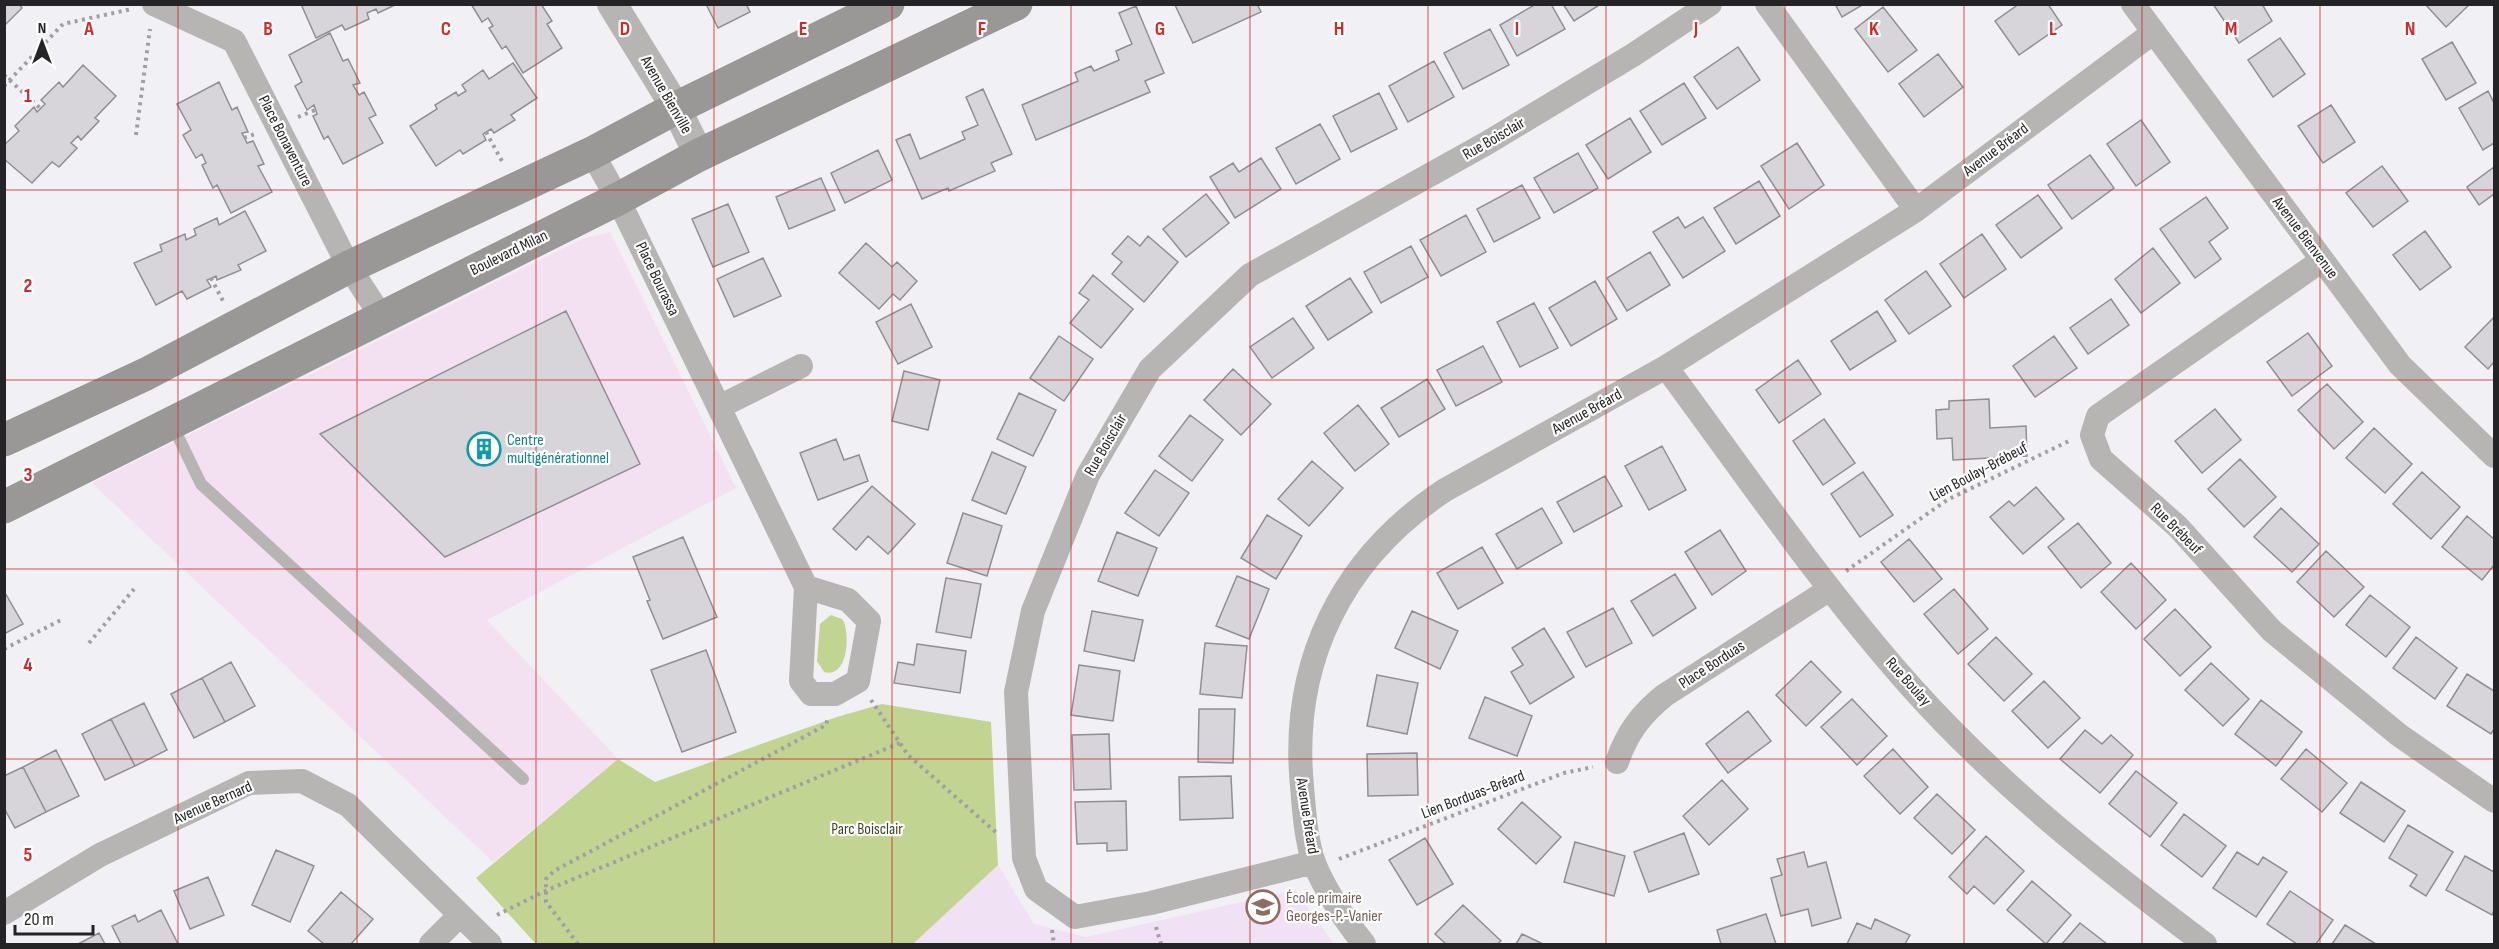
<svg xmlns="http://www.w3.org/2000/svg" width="2499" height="949" viewBox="0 0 2499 949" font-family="'Sofia Sans Condensed',sans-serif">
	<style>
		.commercial { fill: #f3e0f0 }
		.education { fill: #f0e1f4 }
		.green { fill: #c1d491 }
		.building { fill: #d7d5d9; stroke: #908f93; stroke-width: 1.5 }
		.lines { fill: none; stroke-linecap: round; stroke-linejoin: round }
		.path { stroke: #a09fa2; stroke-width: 4; stroke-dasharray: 3 4.5; stroke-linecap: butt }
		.service { stroke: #b7b5b4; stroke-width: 12 }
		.minor { stroke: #b7b5b4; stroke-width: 24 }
		.tertiary { stroke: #b7b5b4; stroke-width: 30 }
		.secondary { stroke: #9a9797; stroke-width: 33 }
		.grid { fill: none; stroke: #d62828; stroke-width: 1.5; stroke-opacity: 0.55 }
		.labels { text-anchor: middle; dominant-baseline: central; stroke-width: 4.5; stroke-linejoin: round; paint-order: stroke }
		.street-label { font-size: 16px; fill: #242325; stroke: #fefefe }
		.culture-label { font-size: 16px; fill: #0d838f; stroke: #fefefe; text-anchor: start }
		.park-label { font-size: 16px; fill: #3c461e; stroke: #fefefe }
		.education-label { font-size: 16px; fill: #785e54; stroke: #fefefe; text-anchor: start }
		.grid-label { font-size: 20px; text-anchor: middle; font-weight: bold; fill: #d62828; stroke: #fefefe; stroke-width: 4.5; stroke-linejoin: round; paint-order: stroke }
	</style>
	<rect width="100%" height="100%" fill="#f1f0f4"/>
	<!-- commercial -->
	<path class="commercial" d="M610,232L736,488L487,620L618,759L493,862L92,483L582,239Z"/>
	<!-- education -->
	<path class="education" d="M998,865L1034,924L1086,937L1295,890L1334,944H913Z"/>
	<!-- green -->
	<path class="green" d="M831,615L842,619C850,628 850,679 824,672L817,661L820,624Z
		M882,704L991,722L998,865L913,944H536L476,878L618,759L655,782L837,717Z"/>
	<!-- building -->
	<path class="building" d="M4,4H19L22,8L4,26Z
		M301,4H397L378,13L376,9L367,13L369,19L345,30L342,25L316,38Z
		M471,4H541L552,21L547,24L562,48L523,73L506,46L502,49L489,28L493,26L488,18L482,22Z
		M706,4H746L750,12L718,28Z
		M1257,4L1261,12L1193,43L1175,5Z
		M1536,4H1551L1565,29L1517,56L1500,25Z
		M1563,4H1601L1574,21Z
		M1835,4H1864L1842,17Z
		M2019,4H2048L2062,25L2019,55L1995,21Z
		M2213,4H2262L2272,21L2239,43Z
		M2425,4H2470L2446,27Z
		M1136,6L1164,73L1145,81L1150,92L1036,140L1022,105L1078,81L1075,73L1091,66L1094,71L1119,60L1116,51L1132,44L1119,13Z
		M1883,7L1917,50L1888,72L1855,29Z
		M1490,29L1509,65L1463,89L1444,53Z
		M330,33L343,61L348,59L360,83L353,85L359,95L364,92L376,115L369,118L383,143L343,164L328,136L324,139L313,116L317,114L314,105L307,110L295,86L302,82L289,55Z
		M2280,38L2305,74L2273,97L2248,60Z
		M2452,42L2476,83L2446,100L2422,59Z
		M1738,47L1760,80L1717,109L1694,77Z
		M1938,54L1963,87L1924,117L1899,84Z
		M1434,61L1454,97L1408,122L1389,86Z
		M513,63L537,98L511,115L515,120L494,133L491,129L483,134L486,140L463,154L460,150L436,166L410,126L437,109L435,105L456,92L458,96L466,91L462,85L483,70L489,79Z
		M83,65L116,96L95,118L99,121L81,140L78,136L71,143L77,148L59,167L52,162L32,183L4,159V145L19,131L15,126L34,107L37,112L45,104L41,100L59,82L63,87Z
		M219,82L232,110L237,107L248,132L242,133L247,143L253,141L264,164L258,166L272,192L231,213L217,185L213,188L202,165L206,163L202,154L196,158L183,135L191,130L177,104Z
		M1684,83L1706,118L1662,145L1640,111Z
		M983,89L1012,154L991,163L995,171L949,191L948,188L922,199L896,140L910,134L920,159L965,139L962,132L978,125L966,97Z
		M2488,91L2494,103V143L2483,150L2459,108Z
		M1379,93L1397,129L1351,152L1333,116Z
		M2331,105L2355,142L2323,163L2298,126Z
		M1630,118L1651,152L1608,179L1586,145Z
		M2141,120L2170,162L2136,186L2107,144Z
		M1320,124L1340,159L1296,184L1276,148Z
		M1797,143L1824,185L1789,209L1761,166Z
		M878,150L892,180L845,203L831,173Z
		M1578,153L1598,188L1554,213L1534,178Z
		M2090,155L2114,188L2072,219L2048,185Z
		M1261,158L1281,189L1235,218L1210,177L1233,163L1239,172Z
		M2382,166L2408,201L2373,227L2346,193Z
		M2494,167V194L2479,205L2467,187Z
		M821,178L835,210L789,229L776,197Z
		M1759,181L1780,216L1736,244L1714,208Z
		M1522,185L1540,218L1494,242L1477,209Z
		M1206,194L1229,223L1186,257L1163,229Z
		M2038,195L2062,228L2021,258L1996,225Z
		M2206,197L2228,228L2209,242L2221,259L2195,278L2160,229Z
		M728,204L749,252L713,267L692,219Z
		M245,211L266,251L238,265L241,270L217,280L216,276L207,280L211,287L187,299L182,291L156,305L134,263L162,251L160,245L185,234L186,240L196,235L194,229L217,218L219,225Z
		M1466,215L1486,252L1441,276L1420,240Z
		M1678,217L1685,228L1703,217L1725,251L1683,278L1653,232Z
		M2425,231L2451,267L2420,290L2393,255Z
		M1982,234L2006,269L1964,298L1940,264Z
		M1128,236L1140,246L1148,236L1178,262L1144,302L1112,274L1122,262L1112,254Z
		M866,243L892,267L897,262L917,281L900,300L893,294L879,309L839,273Z
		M1411,246L1428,277L1381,303L1364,272Z
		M2153,248L2180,283L2141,313L2115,279Z
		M1650,252L1670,285L1627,311L1607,278Z
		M763,258L781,296L734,317L717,279Z
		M1926,271L1951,306L1909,334L1885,300Z
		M1093,275L1133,309L1101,348L1070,323L1089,300L1079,293Z
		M1350,278L1372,312L1328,340L1306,306Z
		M1595,281L1617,319L1571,346L1549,308Z
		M2111,299L2129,325L2088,354L2070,328Z
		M1534,303L1558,348L1520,367L1497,322Z
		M911,304L932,347L898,364L876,322Z
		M566,311L640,464L445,557L320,434Z
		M1877,311L1896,341L1850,370L1831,341Z
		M2494,317V362L2488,369L2465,347Z
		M1293,318L1314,348L1272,378L1250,347Z
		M2308,333L2332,366L2292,396L2267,362Z
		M1059,336L1093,359L1064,401L1030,378Z
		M2054,336L2077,368L2035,397L2013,366Z
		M1483,346L1502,382L1456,406L1437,370Z
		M1798,360L1821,394L1779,423L1756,390Z
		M1233,369L1271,404L1241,435L1204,400Z
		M904,371L940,380L928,430L892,421Z
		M1427,379L1445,409L1399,437L1381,408Z
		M2327,384L2363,422L2334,449L2298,410Z
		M1019,393L1056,410L1033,456L997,439Z
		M1989,399L1990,428L2026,426L2027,456L1953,460L1952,438L1937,439L1936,410L1949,409V401Z
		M1358,405L1389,444L1355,471L1324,433Z
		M2215,409L2241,440L2202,473L2175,441Z
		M1190,415L1223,440L1192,481L1159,456Z
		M1824,419L1855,463L1823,485L1793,441Z
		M2374,428L2412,464L2385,493L2346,458Z
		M836,439L844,460L859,455L868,481L818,500L800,453Z
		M1662,446L1686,490L1649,510L1625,466Z
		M992,452L1026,467L1006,514L972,500Z
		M2240,459L2276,497L2244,527L2208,489Z
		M1312,461L1343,488L1309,526L1278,499Z
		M1155,470L1189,493L1159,536L1125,513Z
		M1863,472L1893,515L1860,537L1831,494Z
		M2422,472L2460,507L2431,539L2393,504Z
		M1605,476L1622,506L1574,532L1557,502Z
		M872,486L915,524L888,554L868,536L856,550L833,529Z
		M2036,487L2064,519L2023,554L1990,517L2009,501L2014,506Z
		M1542,508L1562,543L1517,569L1496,534Z
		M2281,508L2319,544L2292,572L2254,537Z
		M963,513L1002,526L987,576L947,563Z
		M1267,515L1302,536L1276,579L1241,558Z
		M2467,516L2494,539V565L2482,580L2442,547Z
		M2078,523L2111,563L2081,588L2048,547Z
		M1720,530L1746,571L1712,595L1685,552Z
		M1117,532L1157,548L1138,596L1098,581Z
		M683,537L717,617L663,639L647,601L650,600L633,557Z
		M1909,539L1942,579L1914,602L1881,562Z
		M1482,547L1503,583L1458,609L1437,573Z
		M2326,551L2364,587L2334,617L2297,582Z
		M2131,563L2166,600L2136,629L2101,592Z
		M1675,574L1696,608L1653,636L1631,601Z
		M1237,576L1269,589L1249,639L1216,626Z
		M946,578L981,584L971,638L936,632Z
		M1954,589L1988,629L1958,654L1924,614Z
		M4,591L23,624L4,634Z
		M2370,595L2410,627L2386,657L2346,625Z
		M1613,608L1632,643L1586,667L1567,632Z
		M2175,609L2211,647L2180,676L2144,639Z
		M1092,611L1143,620L1134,661L1084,651Z
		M1412,611L1458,631L1440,669L1395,648Z
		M1544,628L1574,677L1530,704L1511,672L1523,665L1512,648Z
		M1996,637L2032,674L2004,701L1968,664Z
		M2416,637L2457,668L2435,699L2393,668Z
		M1205,643L1247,646L1242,698L1200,694Z
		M917,644L966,651L960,693L894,683L898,662L914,665Z
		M706,650L736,732L682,752L651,670Z
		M1811,661L1841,692L1806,726L1776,695Z
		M231,662L255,706L225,722L202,678Z
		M2211,663L2249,699L2223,726L2185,690Z
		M1079,665L1120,671L1113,721L1071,715Z
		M2467,674L2494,691V729L2491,734L2447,706Z
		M1377,675L1418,683L1407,734L1367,726Z
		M202,678L225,722L194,738L171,694Z
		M2044,681L2080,718L2048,748L2012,711Z
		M1485,697L1532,716L1517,756L1469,738Z
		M1852,699L1887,736L1857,765L1821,727Z
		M2261,700L2302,732L2276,766L2235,734Z
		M144,703L167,750L135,766L111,719Z
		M1199,709H1235L1233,763L1198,762Z
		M1748,711L1771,741L1728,773L1706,744Z
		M111,719L135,766L105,780L82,734Z
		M2085,730L2102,744L2111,735L2133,755L2100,793L2060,759Z
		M1109,734L1111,789L1074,790L1072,735Z
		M1893,749L1928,787L1900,814L1864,776Z
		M2306,749L2347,783L2322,812L2281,779Z
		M56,750L79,796L46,812L23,767Z
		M1417,753L1418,795L1368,796L1367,754Z
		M23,767L46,812L15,828L4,808V776Z
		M2136,771L2177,803L2150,837L2109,804Z
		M1231,776L1233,818L1180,820L1179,777Z
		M1722,780L1748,809L1709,845L1683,816Z
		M2361,782L2405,811L2384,842L2340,813Z
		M1937,794L1975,830L1952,854L1914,818Z
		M1126,801L1127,850L1107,851V843L1077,844L1075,802Z
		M1522,802L1561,837L1536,864L1498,829Z
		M2184,814L2226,846L2202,877L2161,845Z
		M2408,825L2453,852L2426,896L2410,886L2417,875L2389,858Z
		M1684,833L1699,874L1649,892L1634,852Z
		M1986,836L2024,871L1994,904L1974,886L1967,894L1949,877Z
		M1425,838L1453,884L1417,905L1389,860Z
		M1575,842L1625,856L1614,896L1564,882Z
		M276,850L314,866L290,922L252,905Z
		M1804,852L1808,867L1826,862L1841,918L1812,926L1808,909L1781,916L1771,878L1782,875L1777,859Z
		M2237,852L2258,865L2263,857L2287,872L2256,917L2213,888Z
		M2465,856L2494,872V910L2492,915L2446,890Z
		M208,877L224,915L190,929L174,891Z
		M2032,881L2071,915L2046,944L2007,910Z
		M2290,891L2333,920L2316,944H2297L2267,924Z
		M341,892L373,919L351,944H324L308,931Z
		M1463,905L1501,941L1497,944H1446L1435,934Z
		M161,910L178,944H121L112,926L135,915L138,922Z
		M1766,914L1776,944H1721L1717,930Z
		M1875,919L1910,935L1905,944H1847L1857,923L1871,929Z
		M2080,923L2107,944H2062Z
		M2345,925L2376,944H2332Z
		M99,933L105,944H78Z
		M1522,934L1543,944H1516Z"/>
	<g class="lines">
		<!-- path -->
		<path class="path" d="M4,75L41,109
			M4,86L63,24L132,9
			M298,117L315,110
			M486,132L503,163
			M136,135L150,29
			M244,138L255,134
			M211,278L223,301
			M1846,571L1947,500L2069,441
			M89,643L134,589
			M4,649L63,619
			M871,700L908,755L999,835
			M1339,859L1564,773L1593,767
			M497,915L545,891L900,743
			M1156,927L1161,944
			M1052,930L1054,944
			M578,944L546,902V879L554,871L826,725L828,717"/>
		<!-- service -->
		<path class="service" d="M172,424L201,484L523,779"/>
		<!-- minor -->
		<path class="minor" d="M154,4L234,41L349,267L381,316
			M1767,4L1916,210
			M2133,4L2400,365L2494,456
			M592,153L618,199L806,587L801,681L811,694H835L858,681L869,621L848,600L806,587
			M2321,261L2098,416L2092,435L2101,459L2178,527L2272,631L2399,735L2494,801
			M1666,367C1746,475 1822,587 1912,688C1999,785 2101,866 2205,944
			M719,407L801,366
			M1617,762C1627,733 1641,714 1665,695L1830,589
			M1314,862L1151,903L1075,917L1036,889L1024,858L1016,692L1033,611L1088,475L1150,369L1250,275L1487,143L1633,55L1710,4
			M4,913L100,855L249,783L302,781L348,805L490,944
			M431,944L459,916
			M1364,944C1345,920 1326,892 1314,863C1306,840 1304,811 1302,786C1290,662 1342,558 1445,490L1666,367L1916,210L2154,32"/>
		<!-- tertiary -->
		<path class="tertiary" d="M612,4L676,108L699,155"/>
		<!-- secondary -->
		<path class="secondary" d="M4,440L146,374L349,267L592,153L676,108L888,4
			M4,507L618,199L699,155L1016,4"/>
	</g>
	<!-- grid -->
	<path class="grid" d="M178,4V944M357,4V944M536,4V944M714,4V944M892,4V944M1071,4V944M1250,4V944M1428,4V944M1606,4V944M1785,4V944M1964,4V944M2142,4V944M2320,4V944M4,190H2494M4,380H2494M4,569H2494M4,759H2494"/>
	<!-- icons -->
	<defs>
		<g id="building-ring" transform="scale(1.725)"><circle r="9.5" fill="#fefefe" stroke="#0f9aa8" stroke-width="1.5"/><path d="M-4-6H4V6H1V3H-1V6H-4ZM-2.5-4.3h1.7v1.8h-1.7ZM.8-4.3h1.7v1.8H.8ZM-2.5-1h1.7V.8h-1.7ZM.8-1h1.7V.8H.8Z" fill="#0f9aa8"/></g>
		<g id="school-ring" transform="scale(1.725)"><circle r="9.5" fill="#fefefe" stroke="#8d6e63" stroke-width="1.5"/><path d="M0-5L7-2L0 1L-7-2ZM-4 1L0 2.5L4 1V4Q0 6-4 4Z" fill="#8d6e63"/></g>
	</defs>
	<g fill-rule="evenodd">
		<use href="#building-ring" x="484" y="449"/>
		<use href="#school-ring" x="1263" y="907"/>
	</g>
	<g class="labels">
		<!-- street labels -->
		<g class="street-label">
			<text transform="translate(666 95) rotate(60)">Avenue Bienville</text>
			<text transform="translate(1494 139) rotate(-30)">Rue Boisclair</text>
			<text transform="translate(285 141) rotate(63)">Place Bonaventure</text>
			<text transform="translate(1996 150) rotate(-37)">Avenue Bréard</text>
			<text transform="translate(2305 238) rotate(53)">Avenue Bienvenue</text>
			<text transform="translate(509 253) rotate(-26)">Boulevard Milan</text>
			<text transform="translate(657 279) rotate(64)">Place Bourassa</text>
			<text transform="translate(1587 412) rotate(-29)">Avenue Bréard</text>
			<text transform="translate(1106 445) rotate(-60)">Rue Boisclair</text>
			<text transform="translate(1979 472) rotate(-28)">Lien Boulay-Brébeuf</text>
			<text transform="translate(2176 529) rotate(45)">Rue Brébeuf</text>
			<text transform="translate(1712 665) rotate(-33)">Place Borduas</text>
			<text transform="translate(1908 682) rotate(48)">Rue Boulay</text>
			<text transform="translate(1473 795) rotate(-21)">Lien Borduas-Bréard</text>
			<text transform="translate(213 803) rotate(-24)">Avenue Bernard</text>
			<text transform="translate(1307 816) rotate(81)">Avenue Bréard</text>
		</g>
		<!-- culture labels -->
		<g class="culture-label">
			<text x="507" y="440">Centre<tspan x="507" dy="18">multigénérationnel</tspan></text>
		</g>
		<!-- park labels -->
		<g class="park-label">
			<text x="867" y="829">Parc Boisclair</text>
		</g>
		<!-- education labels -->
		<g class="education-label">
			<text x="1286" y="898">École primaire<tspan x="1286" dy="18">Georges-P.-Vanier</tspan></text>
		</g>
	</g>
	<g class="grid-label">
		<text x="89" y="35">A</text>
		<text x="268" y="35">B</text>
		<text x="446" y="35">C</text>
		<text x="625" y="35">D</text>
		<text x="803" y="35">E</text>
		<text x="982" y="35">F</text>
		<text x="1160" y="35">G</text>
		<text x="1339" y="35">H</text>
		<text x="1517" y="35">I</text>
		<text x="1696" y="35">J</text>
		<text x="1874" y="35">K</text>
		<text x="2053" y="35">L</text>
		<text x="2231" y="35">M</text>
		<text x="2410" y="35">N</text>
		<text x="28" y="102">1</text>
		<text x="28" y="292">2</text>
		<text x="28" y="481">3</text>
		<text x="28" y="671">4</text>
		<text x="28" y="861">5</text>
	</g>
	<!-- border -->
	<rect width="2499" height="949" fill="none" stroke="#242325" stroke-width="12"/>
	<!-- north arrow -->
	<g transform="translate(42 42)" stroke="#fefefe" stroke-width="4.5" paint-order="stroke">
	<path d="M0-4.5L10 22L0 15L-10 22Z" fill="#242325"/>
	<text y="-9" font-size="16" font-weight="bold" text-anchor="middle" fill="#242325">N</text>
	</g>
	<!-- scale -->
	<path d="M15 925v9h78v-9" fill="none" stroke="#242325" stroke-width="3"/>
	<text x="24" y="925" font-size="18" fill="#242325" stroke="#fefefe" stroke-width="4.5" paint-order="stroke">20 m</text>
</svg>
